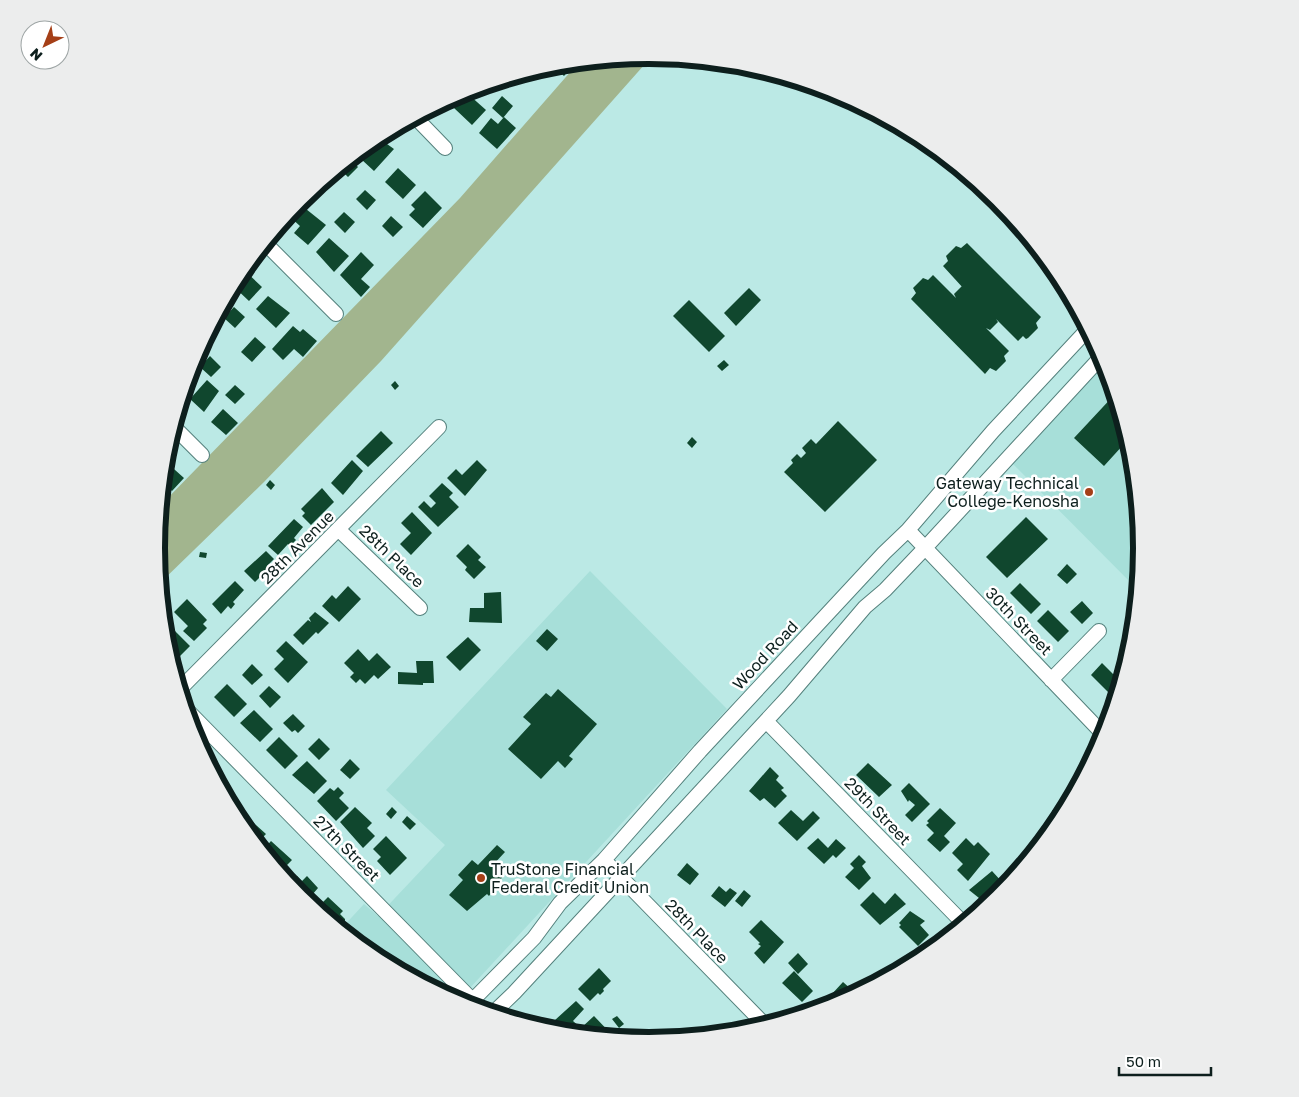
<svg xmlns="http://www.w3.org/2000/svg" width="1299" height="1097" viewBox="0 0 1299 1097" font-family="'Golos Text',sans-serif">
	<style>
		.built { fill: #a7dfd9 }
		.green { fill: #a2b58e }
		.building { fill: #10472e }
		.lines { fill: none; stroke-linecap: round; stroke-linejoin: round }
		.minor-casing { stroke: #54807c; stroke-width: 16 }
		.minor { stroke: #fff; stroke-width: 14 }
		.poi-dot { fill: #a53f17; stroke: #fff; stroke-width: 2 }
		.labels { text-anchor: middle; dominant-baseline: central; stroke-width: 5; stroke-linejoin: round; paint-order: stroke }
		.poi-label { font-size: 16px; fill: #0d1f1d; stroke: #fff; text-anchor: end }
		.street-label { font-size: 16px; fill: #0d1f1d; stroke: #fff }
		.rim { fill: none; stroke: #0d1f1d; stroke-width: 6 }
	</style>
	<rect width="100%" height="100%" fill="#bbe9e5"/>
	<!-- built -->
	<path class="built" d="M1106,363L1134,453L1143,549L1139,591L1013,464Z
		M590,571L727,709L457,1002L375,959L340,930L364,904L378,916L445,845L386,790Z"/>
	<!-- green -->
	<path class="green" d="M653,55L381,361L264,482L159,584L156,548L160,506L460,198L579,62Z"/>
	<!-- building -->
	<path class="building" d="M576,62L564,76L552,65L554,64Z
		M544,67L546,69L536,79L529,72Z
		M468,94L486,110L472,125L454,108Z
		M502,96L513,106L503,118L492,108Z
		M504,117L516,128L497,149L479,133L491,118L498,124Z
		M380,139L394,149L374,171L361,159Z
		M350,159L358,167L348,177L339,168Z
		M398,168L416,185L403,199L385,182Z
		M365,190L376,200L367,210L356,199Z
		M425,191L442,208L423,228L409,215L415,209L411,205Z
		M301,205L326,225L308,245L294,233L300,226L290,217Z
		M344,212L355,222L345,233L334,222Z
		M391,216L403,227L393,237L382,226Z
		M329,238L349,256L334,272L316,252Z
		M967,243L1041,317L1036,323L1038,328L1028,338L1026,339L1023,336L1018,341L996,319L998,322L990,330L986,328L1009,351L1004,356L1006,361L996,371L990,368L985,374L911,299L916,293L913,288L923,278L928,280L933,275L956,298L954,294L962,286L964,289L943,266L948,261L946,256L956,246L961,248Z
		M361,252L374,265L361,279L370,287L361,297L340,275Z
		M243,269L262,287L249,301L233,286Z
		M749,288L761,300L736,326L724,313Z
		M268,296L290,313L276,328L256,309Z
		M689,300L725,336L709,352L673,316Z
		M234,307L245,317L235,328L224,318Z
		M293,326L300,332L303,329L317,341L303,357L294,349L283,360L272,349Z
		M255,337L266,347L252,362L241,352Z
		M210,356L221,367L211,377L200,367Z
		M724,360L729,365L722,371L717,366Z
		M207,380L219,391L204,412L190,399Z
		M395,381L399,386L395,390L391,385Z
		M235,385L245,394L235,404L225,395Z
		M1116,393L1134,454L1124,444L1104,466L1074,438Z
		M223,409L238,423L226,435L211,422Z
		M838,421L877,460L825,512L784,472L793,463L791,460L797,454L801,458L806,453L802,448L811,439L816,444Z
		M381,431L393,443L368,467L356,456Z
		M692,437L697,442L692,448L687,443Z
		M352,460L363,471L343,495L331,483Z
		M477,460L487,470L465,496L447,478L456,469L462,475Z
		M165,461L184,478L172,491L163,482Z
		M270,480L275,485L271,490L266,485Z
		M442,483L453,493L449,497L459,507L438,527L418,507L424,501L431,508L436,503L429,496Z
		M322,488L334,502L311,525L302,516L305,513L301,509Z
		M412,512L432,533L411,555L400,544L411,533L401,523Z
		M1026,517L1048,539L1007,578L986,557Z
		M294,519L303,527L294,538L296,540L290,546L288,544L278,555L268,546Z
		M468,544L481,557L478,560L486,567L474,579L465,570L467,567L456,556Z
		M266,551L274,559L267,566L269,568L255,582L244,571Z
		M200,552L207,553L206,558L199,557Z
		M1067,564L1077,574L1067,584L1057,575Z
		M235,581L244,590L233,602L235,604L231,609L228,606L221,614L212,604Z
		M1020,583L1041,604L1031,614L1010,593Z
		M348,586L361,599L339,622L322,606L332,595L336,599Z
		M501,592L502,623L469,622L470,608H484V593Z
		M187,599L207,620L203,624L207,628L194,641L183,631L188,626L174,612Z
		M1082,601L1093,613L1082,624L1070,612Z
		M1048,610L1069,631L1058,642L1037,621Z
		M315,612L329,623L318,634L316,632L303,645L293,635L308,620L311,622L309,618Z
		M547,629L558,639L547,651L536,641Z
		M175,631L190,646L177,659L175,657L171,661L165,641Z
		M468,637L481,650L460,671L446,657Z
		M286,641L308,662L288,683L274,669L284,659L276,651Z
		M358,649L369,661L377,653L391,667L378,679L374,675L365,684L360,679L356,683L350,677L354,673L344,663Z
		M416,661H433L434,683H423V685L398,684V672L417,673Z
		M1102,663L1122,683L1111,695L1091,675Z
		M252,664L263,675L252,685L242,675Z
		M227,684L247,704L234,717L214,697Z
		M269,686L281,697L270,708L259,696Z
		M558,689L597,724L569,756L573,759L565,768L558,761L541,779L508,749L531,724L523,717L546,693L551,697Z
		M254,710L273,729L260,742L240,723Z
		M293,714L305,726L298,733L295,730L292,732L283,723Z
		M279,737L298,756L285,769L266,750Z
		M319,738L330,749L319,760L308,749Z
		M350,759L360,769L350,779L340,770Z
		M307,761L327,781L314,794L292,775Z
		M868,763L892,785L879,797L856,775Z
		M770,767L779,776L776,780L784,788L781,790L787,796L775,808L764,798L760,801L749,791Z
		M909,783L930,804L912,822L905,815L915,805L909,800L908,802L901,791Z
		M338,787L344,793L339,798L349,808L336,821L317,801L330,788L334,791Z
		M222,790L240,809L235,814L222,791Z
		M1063,800L1069,806L1061,821H1057L1053,816L1055,814L1052,811Z
		M355,807L372,823L367,828L375,836L363,848L340,822Z
		M392,807L397,812L391,819L386,814Z
		M940,808L956,823L944,836L950,842L940,852L927,840L934,833L926,825L929,823L927,821Z
		M791,810L803,821L813,811L820,818L797,841L778,823Z
		M246,816L266,834L256,844L239,822Z
		M407,816L416,824L410,830L402,822Z
		M386,836L407,858L390,875L377,861L381,857L373,849Z
		M818,838L828,848L836,839L846,848L836,858L833,855L824,864L807,848Z
		M966,838L974,846L978,842L990,854L968,881L957,870L963,864L952,853Z
		M271,841L292,860L280,872L262,851Z
		M497,845L505,852L492,866L503,876L489,896L487,894L467,911L449,895L463,880L458,875L472,860L478,865Z
		M859,855L866,862L862,866L871,878L859,890L845,877L854,868L850,864Z
		M687,863L699,874L690,885L677,875Z
		M992,871L1003,883L1000,886L1004,891L989,906L969,890Z
		M297,876L302,881L307,876L318,888L306,902L289,883Z
		M719,886L726,892L730,888L737,893L725,907L711,896Z
		M744,890L751,896L742,907L735,901Z
		M873,892L885,904L895,893L906,904L880,925L860,905Z
		M328,897L343,911L340,914L345,919V922L339,929L322,915L324,914L317,908Z
		M910,911L925,921L920,925L929,935L918,946L899,927L901,925L899,923Z
		M761,920L784,942L764,964L754,953L761,946L758,944L760,943L749,932Z
		M356,933L383,958L380,961L351,939Z
		M932,943L937,948L918,962L916,960Z
		M798,953L808,964L798,974L788,963Z
		M599,968L611,981L603,989L604,991L600,995L598,993L590,1001L578,989Z
		M794,971L813,991L802,1002L782,983Z
		M843,982L852,990L841,1003L831,995Z
		M576,1001L584,1009L573,1021L581,1028L594,1016L616,1039L544,1030Z
		M617,1016L624,1024L619,1028L612,1019Z"/>
	<g class="lines">
		<!-- minor casing -->
		<g class="minor-casing">
			<path id="minor" d="M415,117L445,148
				M265,243L336,314
				M173,426L202,455
				M339,530L420,608
				M908,530L1106,737
				M1051,680L1099,631
				M179,690L439,427
				M185,708L484,1012
				M766,721L965,925
				M604,860L766,1026
				M467,1006L534,938L560,903L604,860L700,751L884,553L908,530L993,431L1089,328
				M492,1014L514,993L789,696L865,607L885,590L925,548L1103,355"/>
		</g>
		<!-- minor -->
		<use href="#minor" class="minor"/>
	</g>
	<!-- markers -->
	<g class="poi-dot">
		<circle cx="1089" cy="492" r="5"/>
		<circle cx="481" cy="878" r="5"/>
	</g>
	<g class="labels">
		<!-- poi labels -->
		<g class="poi-label">
			<text x="1079" y="483">Gateway Technical<tspan x="1079" dy="18">College-Kenosha</tspan></text>
			<text x="491" y="869" text-anchor="start">TruStone Financial<tspan x="491" dy="18">Federal Credit Union</tspan></text>
		</g>
		<!-- street labels -->
		<g class="street-label">
			<text transform="translate(297 547) rotate(-45)">28th Avenue</text>
			<text transform="translate(392 556) rotate(44)">28th Place</text>
			<text transform="translate(1019 621) rotate(46)">30th Street</text>
			<text transform="translate(765 655) rotate(-47)">Wood Road</text>
			<text transform="translate(878 811) rotate(46)">29th Street</text>
			<text transform="translate(347 848) rotate(45)">27th Street</text>
			<text transform="translate(697 931) rotate(46)">28th Place</text>
		</g>
	</g>
	<!-- crop -->
	<path d="M0 0H1299V1097H0ZM165 548a484 484 0 1 1 968 0a484 484 0 1 1-968 0Z" fill="#eceded" fill-rule="evenodd"/>
	<path class="rim" d="M165 548a484 484 0 1 1 968 0a484 484 0 1 1-968 0Z"/>
	<!-- north arrow -->
	<g transform="translate(45 45) rotate(223)"><circle r="24" fill="#ffffff" stroke="#9ea5a5"/>
	<path d="M0-4L9 19L0 12L-9 19Z" fill="#a53f17"/>
	<text y="-8" font-size="14" font-weight="bold" text-anchor="middle" fill="#0d1f1d">N</text>
	</g>
	<!-- scale -->
	<path d="M1119 1067v8h92v-8" fill="none" stroke="#0d1f1d" stroke-width="2.5"/>
	<text x="1126" y="1067" font-size="15" fill="#0d1f1d" stroke="#ffffff" stroke-width="4" paint-order="stroke">50 m</text>
</svg>
